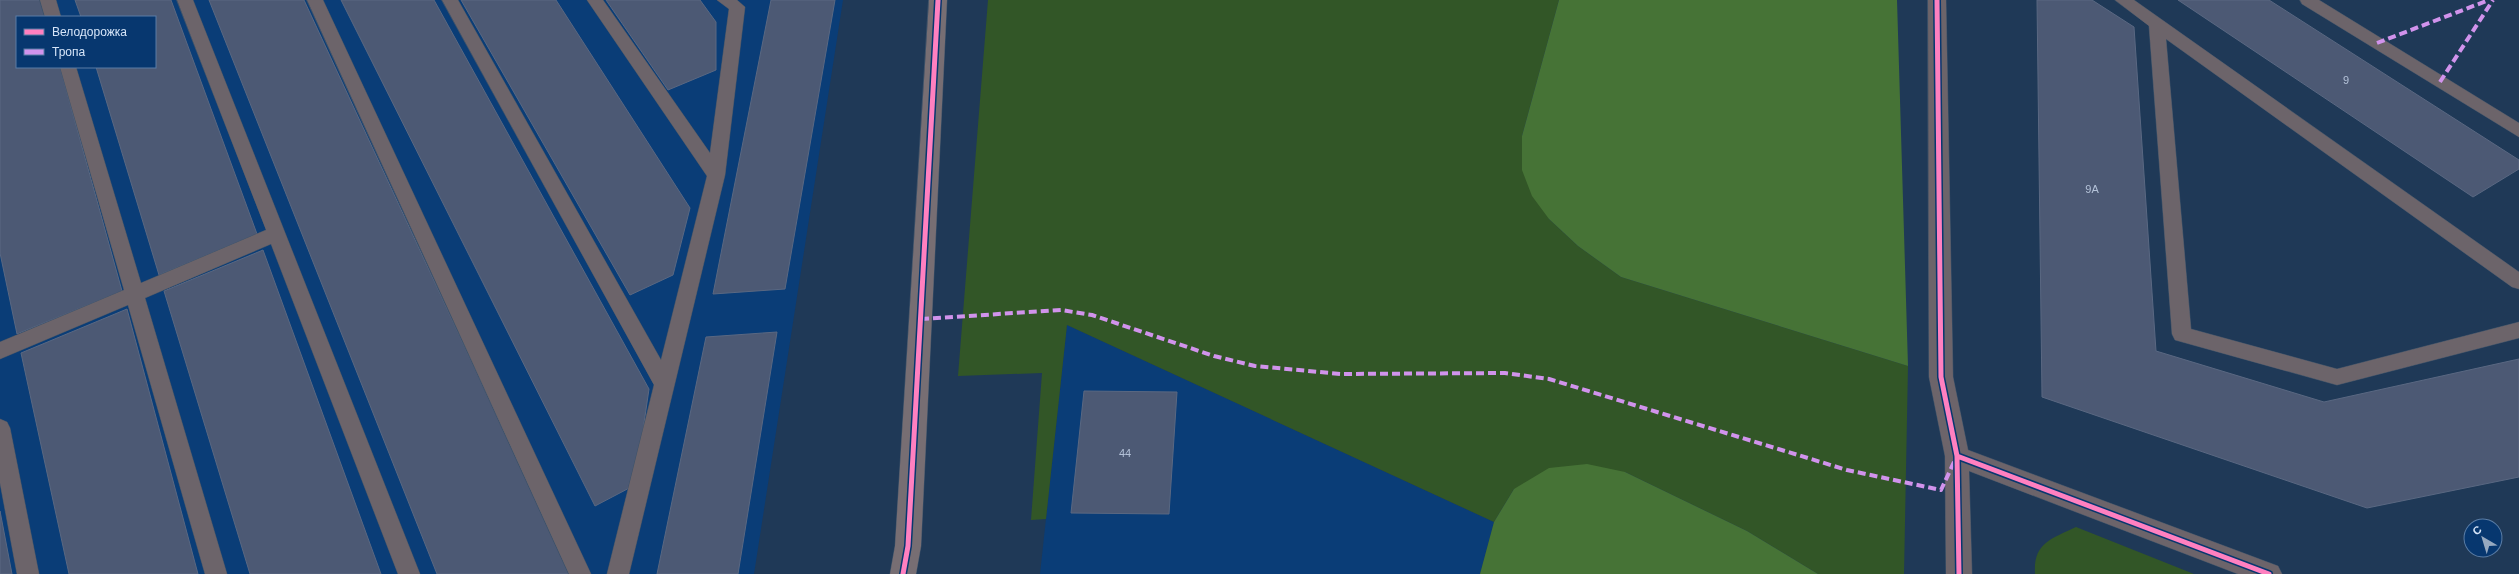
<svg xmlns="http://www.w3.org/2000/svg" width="2519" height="574" viewBox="0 0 2519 574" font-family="Helvetica,sans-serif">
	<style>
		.built { fill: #0a3d77; fill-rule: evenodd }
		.green { fill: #325627 }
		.forest { fill: #467336 }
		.building { fill: #4c5974; stroke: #5a6882 }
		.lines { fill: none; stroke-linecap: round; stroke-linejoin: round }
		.lane-casing { stroke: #3d5269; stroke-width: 1 }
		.street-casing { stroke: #3d5269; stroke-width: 1 }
		.secondary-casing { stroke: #3d5269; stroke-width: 1 }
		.lane { fill: #6c646a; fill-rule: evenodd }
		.street { fill: #6c646a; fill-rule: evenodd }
		.secondary { fill: #776e73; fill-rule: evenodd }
		.quiet { stroke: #d193ec; stroke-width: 4; stroke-dasharray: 8 4; stroke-linecap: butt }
		.cycleway-casing { stroke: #07376f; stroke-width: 8 }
		.cycleway { stroke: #ff80c0; stroke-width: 5 }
		.labels { text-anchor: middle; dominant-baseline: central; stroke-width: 4; stroke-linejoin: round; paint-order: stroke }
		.number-label { font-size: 11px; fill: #b4c2d8 }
	</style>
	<rect width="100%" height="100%" fill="#1f3957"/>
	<!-- built -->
	<path class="built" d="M0,0H843L754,574H0ZM17,17H155V67H17Z
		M1067,325L1494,522L1480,574H1040Z"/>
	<!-- green -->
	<path class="green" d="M988,0H1559L1522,136L1549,219L1578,246L1621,277L1908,366L1904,574H1818L1747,531L1625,472L1514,489L1494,522L1067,325L1046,519L1031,520L1042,373L958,376Z
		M2076,527L2194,574H2035C2033,543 2051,539 2076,527Z"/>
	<!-- forest -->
	<path class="forest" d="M1559,0H1897L1908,366L1621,277L1578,246L1549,219L1532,196L1522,170V136Z
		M1587,464L1625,472L1747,531L1818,574H1480L1494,522L1514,489L1549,468Z"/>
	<!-- building -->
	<path class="building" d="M0,0H41L46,17H17V67H60L122,291L17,334L0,253Z
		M75,0H171L257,234L159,275L96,67H155V17H81Z
		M209,0H304L570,574H437Z
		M341,0H434L649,389L635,485L595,506Z
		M461,0H556L690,208L673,275L630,295Z
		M606,0H700L716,22V70L668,90Z
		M771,0H835L785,289L713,294Z
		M2037,0H2092L2134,27L2156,351L2324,402L2519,359V477L2367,508L2042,397Z
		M2178,0H2269L2519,160V169L2473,197Z
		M263,250L381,574H250L164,291Z
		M127,309L198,574H69L21,353Z
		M777,332L738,574H657L706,337Z
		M1084,391L1177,392L1169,514L1071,513Z
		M0,511L12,574H0Z"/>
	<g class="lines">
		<!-- lane casing -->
		<g class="lane-casing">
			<path id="lane" d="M40,0H56L61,17H45Z
				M177,0H193L420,574H398L271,244L145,298L227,574H205L128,305L0,359V342L124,290L60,67H76L141,283L266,230Z
				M307,0H323L591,574H569Z
				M442,0H458L661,360L707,176L587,0H603L710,153L729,9L717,0H737L745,7L725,175L629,574H607L654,385Z
				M2115,0H2134L2519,272V289L2512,287L2166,39L2191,329L2337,369L2519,322V338L2337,385L2175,340L2172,334L2149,26Z
				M2300,0H2319L2519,123V137L2302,4Z
				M0,419L7,422L10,428L39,574H17L0,483Z"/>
		</g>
		<!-- street casing -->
		<g class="street-casing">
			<path id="street" d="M1928,0H1946L1953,377L1968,450L2278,566L2282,574H2238L1969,471L1972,574H1946L1945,456L1929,377Z"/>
		</g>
		<!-- secondary casing -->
		<g class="secondary-casing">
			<path id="secondary" d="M929,0H947L921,546L916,574H890L895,546Z"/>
		</g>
		<!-- lane -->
		<use href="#lane" class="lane"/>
		<!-- street -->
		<use href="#street" class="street"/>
		<!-- secondary -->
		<use href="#secondary" class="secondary"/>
		<!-- quiet -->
		<path class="quiet" d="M2377,43L2489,0
			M2440,82L2493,0
			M921,319L1061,310L1092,315L1214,356L1255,366L1341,374L1505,373L1549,379L1847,470L1941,490L1955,460"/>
		<!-- cycleway casing -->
		<g class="cycleway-casing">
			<path id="cycleway" d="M1937,0L1941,377L1957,456L1959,574
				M1957,456L2269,574
				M903,574L908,546L938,0"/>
		</g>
		<!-- cycleway -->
		<use href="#cycleway" class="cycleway"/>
	</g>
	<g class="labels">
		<!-- number labels -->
		<g class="number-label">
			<text x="2346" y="80">9</text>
			<text x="2092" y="189">9А</text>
			<text x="1125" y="453">44</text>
		</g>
	</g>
	<!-- legend -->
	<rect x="16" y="16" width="140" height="52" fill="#07376f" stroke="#5a7da6"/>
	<rect x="24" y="29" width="20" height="6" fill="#ff80c0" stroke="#5a7da6"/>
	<text x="52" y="36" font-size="12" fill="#d6e5f9">Велодорожка</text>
	<rect x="24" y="49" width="20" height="6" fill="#d193ec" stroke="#5a7da6"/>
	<text x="52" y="56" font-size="12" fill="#d6e5f9">Тропа</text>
	<!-- north arrow -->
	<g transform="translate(2483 538) rotate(322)"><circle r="19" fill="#07376f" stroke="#5a7da6"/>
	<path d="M0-3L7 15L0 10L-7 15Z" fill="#96a9c0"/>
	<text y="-6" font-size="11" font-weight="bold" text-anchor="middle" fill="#d6e5f9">С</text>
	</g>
</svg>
